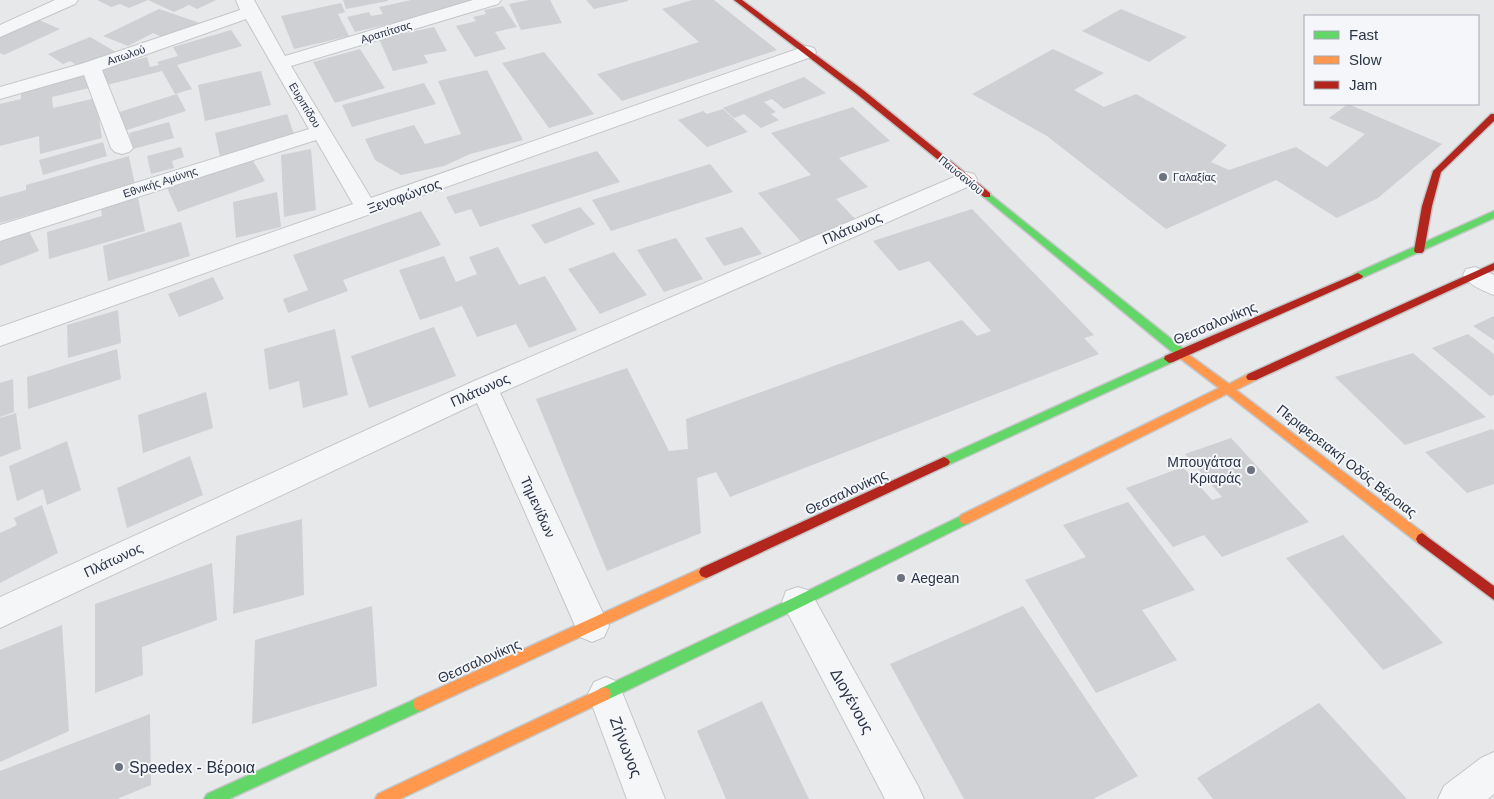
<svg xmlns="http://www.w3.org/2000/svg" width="1494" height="799" viewBox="0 0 1494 799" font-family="Helvetica,sans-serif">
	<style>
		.building { fill: #ced0d3 }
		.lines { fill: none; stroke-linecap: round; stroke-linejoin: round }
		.street-casing { stroke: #c4c6c8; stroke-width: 2 }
		.fast-casing { stroke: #c4c6c8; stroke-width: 3 }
		.slow-casing { stroke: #c4c6c8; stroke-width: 3 }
		.jam-casing { stroke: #c4c6c8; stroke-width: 3 }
		.street { fill: #f5f6f7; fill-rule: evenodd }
		.fast { fill: #63d668; fill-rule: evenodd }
		.slow { fill: #ff974d; fill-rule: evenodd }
		.jam { fill: #b3261e; fill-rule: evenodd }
		.poi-dot { fill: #6c737f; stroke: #f4f6f9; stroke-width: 2 }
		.labels { text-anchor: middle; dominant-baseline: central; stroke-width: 4; stroke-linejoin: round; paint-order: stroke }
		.far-street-label { font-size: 11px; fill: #2b3445; stroke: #f4f6f9 }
		.far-poi-label { font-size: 11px; fill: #2b3445; stroke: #f4f6f9; text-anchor: start }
		.street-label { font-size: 14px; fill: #2b3445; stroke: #f4f6f9 }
		.poi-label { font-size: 14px; fill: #2b3445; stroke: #f4f6f9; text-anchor: end }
		.near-street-label { font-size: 16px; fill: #2b3445; stroke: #f4f6f9 }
		.near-poi-label { font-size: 16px; fill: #2b3445; stroke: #f4f6f9; text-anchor: start }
	</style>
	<rect width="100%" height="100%" fill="#e6e8ea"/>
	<!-- building -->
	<path class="building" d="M97,0H148L129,8L120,4L111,7Z
		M148,0H216L197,9L189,5L174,12Z
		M343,0H388V1L346,9Z
		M411,0H471L474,4L355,32L347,17L369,12L371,16L383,14L379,7Z
		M529,0H550L562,23L521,30L509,4Z
		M586,0H628V1L594,9Z
		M692,0H714L777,50L622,101L597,74L699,42L662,9Z
		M341,3L345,12L338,14L349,36L294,49L281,16Z
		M503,6L517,27L495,32L506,49L475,57L456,26L476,21L473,17L486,14L484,10Z
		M159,9L200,23L169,40L153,33L128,46L103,36Z
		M1121,9L1187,37L1149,62L1082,31Z
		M39,20L60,29L4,55L0,53V37Z
		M434,27L447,51L424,55L428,63L393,71L379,39Z
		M231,30L242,46L177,65L192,89L175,94L162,71L103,86L99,69L147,57L150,67L159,65L157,62L178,56L173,47Z
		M90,37L116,52L80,67L70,61L63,64L48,54Z
		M360,49L385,88L335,103L313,62Z
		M1053,49L1104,73L1074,90L1104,107L1136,94L1227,145L1211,162L1229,170L1296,147L1327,167L1365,134L1329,118L1348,104L1442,144L1378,198L1337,218L1276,180L1166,229L1047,136L972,94Z
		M544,52L594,114L549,128L502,63Z
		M487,70L523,140L470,154L444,166L401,175L375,160L365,139L414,125L425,144L461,134L438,81Z
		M261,71L271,105L205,121L198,85Z
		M88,75L89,88L52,97L53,108L96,98L102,138L40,154L39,136L0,146V104L21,99V91Z
		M804,77L826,93L784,109L772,99L764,102L776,112L771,114L779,120L761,128L744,114L734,118L723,108Z
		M424,83L436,104L352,127L342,105Z
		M177,94L186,111L124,131L116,113Z
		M853,107L890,141L839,158L868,187L836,199L859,223L803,244L758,193L811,175L771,133Z
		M723,109L748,132L707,147L678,120L703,111L707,114Z
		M287,114L295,137L220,156L215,133Z
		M169,122L174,138L133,149L129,133Z
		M103,142L107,156L43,175L39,160Z
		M181,147L184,157L172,161L174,168L151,174L147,156Z
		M311,149L316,210L284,217L281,155Z
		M597,151L620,182L480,227L471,209L455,214L446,197Z
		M129,156L135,185L0,223V197L26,190V185Z
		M252,159L265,181L178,212L167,188Z
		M710,164L733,192L611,231L592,200Z
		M277,192L281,227L236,238L233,202Z
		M138,198L145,231L49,259L47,232L102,216L101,208Z
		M580,207L595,224L545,244L531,225Z
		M972,209L1094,335L1084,338L1099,354L730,497L716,472L697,478L701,533L607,571L536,399L627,368L669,451L688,449L686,419L962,320L977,336L991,331L929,261L899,271L873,241Z
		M421,211L441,245L343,280L348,291L288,313L283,299L308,290L293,255Z
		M181,222L190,256L108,281L103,246Z
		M742,227L762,254L724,266L705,238Z
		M29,231L39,251L0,266V242Z
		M676,238L703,279L664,292L637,250Z
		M498,247L519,285L545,276L577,330L529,348L516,324L477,337L462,306L420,320L399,270L444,256L456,282L477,274L469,257Z
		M614,252L647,295L600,314L568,269Z
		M213,277L224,299L179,317L168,294Z
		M118,310L121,343L68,358L67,325Z
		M1494,316V340L1473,326Z
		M434,327L456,376L369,408L351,356Z
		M335,329L348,395L303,408L299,381L269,390L264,349Z
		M1468,334L1494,354V395L1490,396L1432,348Z
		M117,349L121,379L28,409L27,377Z
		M1413,353L1486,417L1405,445L1335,377Z
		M13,379L14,412L0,417V383Z
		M206,392L213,428L143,453L138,415Z
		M16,413L21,449L0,457V418Z
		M1492,429L1494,431V484L1467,493L1425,452Z
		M1231,438L1309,522L1222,557L1204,535L1173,547L1126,488L1183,467L1212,500L1222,497L1185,454Z
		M67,441L81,490L47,505L43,489L17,501L9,466Z
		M190,456L203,495L127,528L117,488Z
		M1128,502L1195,590L1142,610L1177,660L1096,693L1025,580L1086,557L1063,525Z
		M42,505L58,553L0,583V533L17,525L14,518Z
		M302,519L304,595L233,614L236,536Z
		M1343,535L1443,643L1383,670L1286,558Z
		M212,563L217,620L142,647L143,675L95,693V604Z
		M372,606L377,686L252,724L255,640Z
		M1023,606L1138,776L1093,799H964L890,664Z
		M62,625L69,731L0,762V650Z
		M762,701L809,799H726L697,731Z
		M1319,703L1407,799H1213L1197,778Z
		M150,714L151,785L117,799H0V771Z"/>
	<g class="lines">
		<!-- street casing -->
		<g class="street-casing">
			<path id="street" d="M55,0H78L75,4L0,37V25Z
				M236,0H254L285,56L473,0H501L498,4L291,66L371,198L800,48L807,46L814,48L816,52L814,56L0,346V327L353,204L316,140L0,241V225L309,129L246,19L102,70L133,148L129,152L122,154L115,152L111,148L84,75L0,99V87L84,63L240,10Z
				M966,172L974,174L977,179L974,184L500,393L609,626L604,637L592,642L580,637L477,403L0,628V597L474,381Z
				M1475,267L1494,275V295C1483,291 1469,285 1463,275L1466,269Z
				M798,587L810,591L918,786L924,799H885L782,602L786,591Z
				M606,677L618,682L665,799H627L588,694L594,682Z
				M1494,752V794L1488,799H1438L1444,786L1481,758Z"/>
		</g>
		<!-- fast casing -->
		<g class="fast-casing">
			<path id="fast" d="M987,192L1185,350L1186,353L1185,356H1177L984,197L982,195Z
				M1494,211V218L1362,278H1354L1353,276L1354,274Z
				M1169,355L1174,359L1173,362L948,465L944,467L940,465L938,462L940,459Z
				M965,514L969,515L971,519L969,523L803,606L609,699L604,701L599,699L597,694L599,689L793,598Z
				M420,697L425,699L427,704L425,709L229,799H204L207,794Z"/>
		</g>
		<!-- slow casing -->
		<g class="slow-casing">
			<path id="slow" d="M1181,349L1229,384L1248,374H1256L1258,377L1256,380L1236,390L1426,535L1428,539L1426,543L1422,545L1418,543L1227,394L969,523L965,524L961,523L959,519L961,515L1219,388L1177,356L1176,353L1177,350Z
				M706,566L711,568L713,572L711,576L425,709L420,711L415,709L413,704L415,699Z
				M604,687L609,689L611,694L609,699L400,799H375L378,794Z"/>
		</g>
		<!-- jam casing -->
		<g class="jam-casing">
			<path id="jam" d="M734,0H742L863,90L990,193V197H984L857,94Z
				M1491,114H1494V121L1441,172L1432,206L1424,251L1422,253H1416L1414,251L1422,206L1433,171Z
				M1494,263V270L1256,380H1248L1246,377L1248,374Z
				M1358,273L1363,276L1362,278L1173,362L1169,363L1164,359L1165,356Z
				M944,457L948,459L950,462L948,465L711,576L706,578L701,576L699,572L701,568Z
				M1422,533L1494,586V600L1418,543L1416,539L1418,535Z"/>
		</g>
		<!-- street -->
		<use href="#street" class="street"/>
		<!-- fast -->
		<use href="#fast" class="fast"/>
		<!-- slow -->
		<use href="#slow" class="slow"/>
		<!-- jam -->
		<use href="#jam" class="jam"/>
	</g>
	<!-- markers -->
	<g class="poi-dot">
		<circle cx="1163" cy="177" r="5"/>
		<circle cx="1251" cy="470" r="5"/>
		<circle cx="901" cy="578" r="5"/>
		<circle cx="119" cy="767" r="5"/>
	</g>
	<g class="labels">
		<!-- far-street labels -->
		<g class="far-street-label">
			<text transform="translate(386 32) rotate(-17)">Αραπίτσας</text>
			<text transform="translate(126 55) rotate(-19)">Αιτωλού</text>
			<text transform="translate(305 105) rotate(59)">Ευριπίδου</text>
			<text transform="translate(961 175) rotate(39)">Παυσανίου</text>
			<text transform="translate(160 182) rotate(-18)">Εθνικής Αμύνης</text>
		</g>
		<!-- far-poi labels -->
		<g class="far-poi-label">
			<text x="1173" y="177">Γαλαξίας</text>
		</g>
		<!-- street labels -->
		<g class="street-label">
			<text transform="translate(404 196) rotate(-20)">Ξενοφώντος</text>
			<text transform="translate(852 228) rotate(-23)">Πλάτωνος</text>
			<text transform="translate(1215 323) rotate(-23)">Θεσσαλονίκης</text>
			<text transform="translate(480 390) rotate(-24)">Πλάτωνος</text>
			<text transform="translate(1347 461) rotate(38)">Περιφερειακή Οδός Βέροιας</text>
			<text transform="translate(846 492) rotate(-25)">Θεσσαλονίκης</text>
			<text transform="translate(538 507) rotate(66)">Τημενίδων</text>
			<text transform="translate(113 560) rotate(-25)">Πλάτωνος</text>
			<text transform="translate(479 661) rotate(-24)">Θεσσαλονίκης</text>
		</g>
		<!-- poi labels -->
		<g class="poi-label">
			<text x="1241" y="462">Μπουγάτσα<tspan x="1241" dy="16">Κριαράς</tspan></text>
			<text x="911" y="578" text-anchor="start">Aegean</text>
		</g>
		<!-- near-street labels -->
		<g class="near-street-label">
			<text transform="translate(852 701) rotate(61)">Διογένους</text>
			<text transform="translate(626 747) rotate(69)">Ζήνωνος</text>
		</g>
		<!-- near-poi labels -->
		<g class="near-poi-label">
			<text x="129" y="767">Speedex - Βέροια</text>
		</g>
	</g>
	<!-- legend -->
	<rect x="1304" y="15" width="175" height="90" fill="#f4f6f9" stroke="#a4a8b1"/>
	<rect x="1314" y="31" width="25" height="8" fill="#63d668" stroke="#a4a8b1"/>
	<text x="1349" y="40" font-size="15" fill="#2b3445">Fast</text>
	<rect x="1314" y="56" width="25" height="8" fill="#ff974d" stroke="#a4a8b1"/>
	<text x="1349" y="65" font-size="15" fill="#2b3445">Slow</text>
	<rect x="1314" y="81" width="25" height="8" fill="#b3261e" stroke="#a4a8b1"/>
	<text x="1349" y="90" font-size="15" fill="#2b3445">Jam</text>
</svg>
